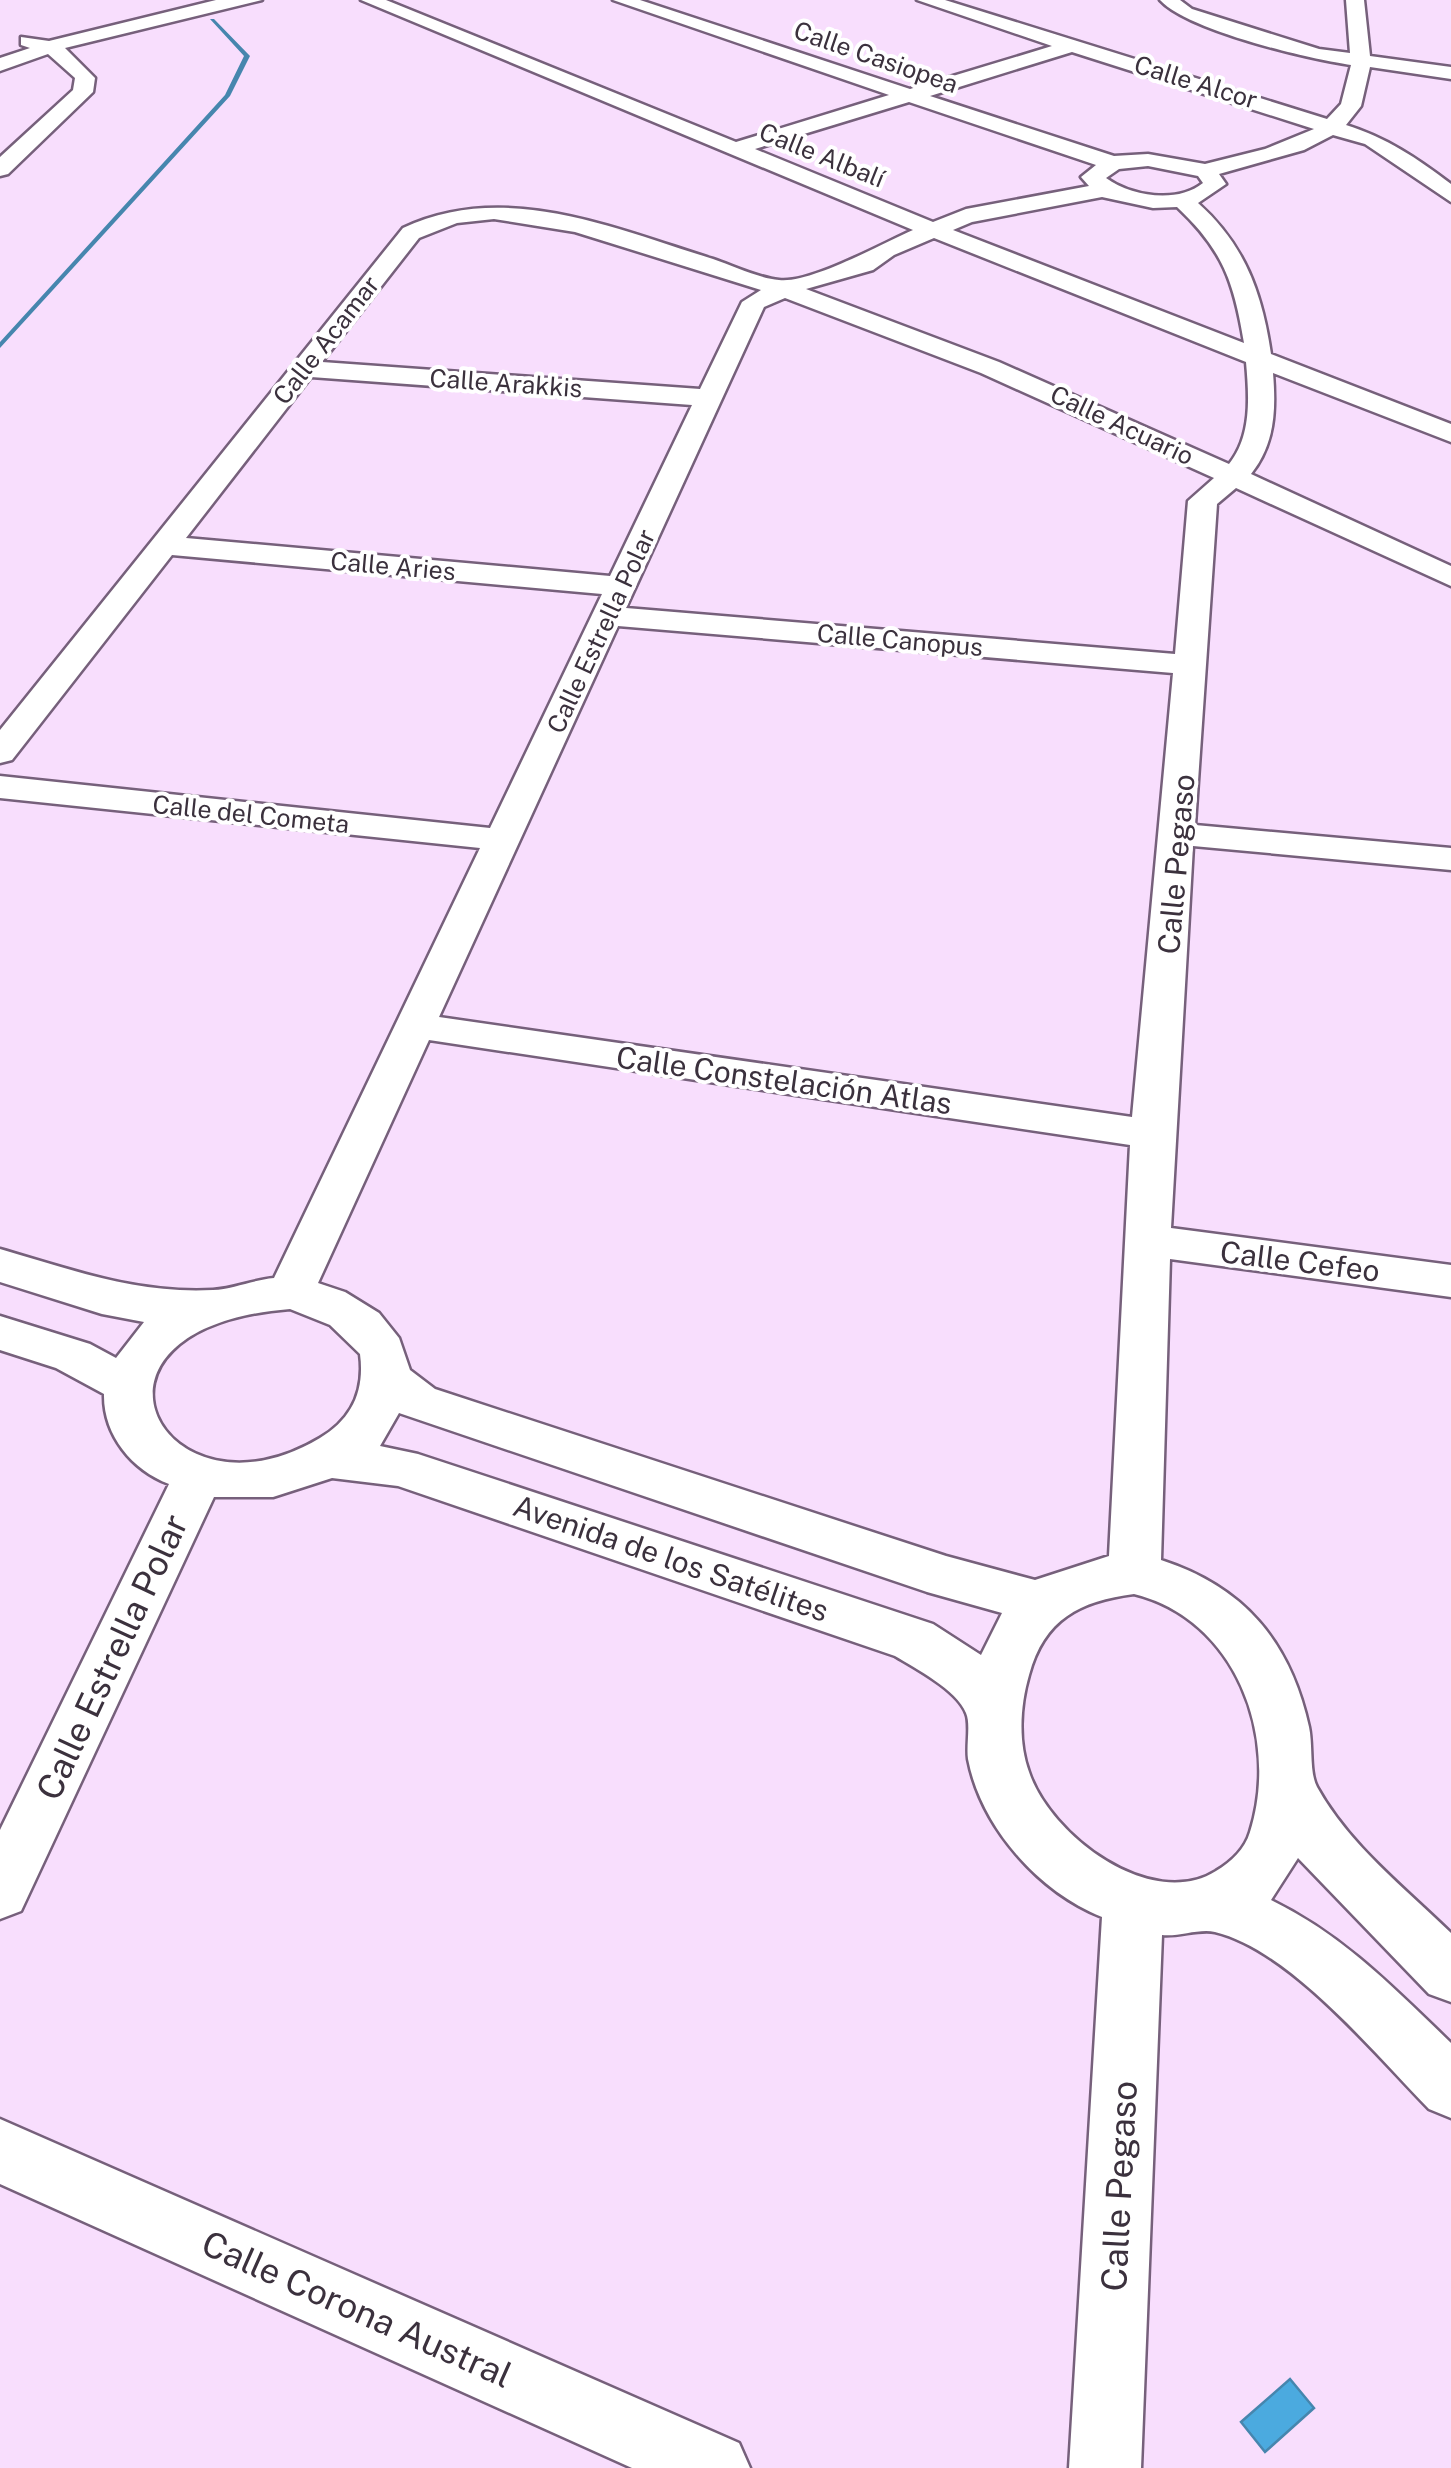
<svg xmlns="http://www.w3.org/2000/svg" width="1451" height="2468" viewBox="0 0 1451 2468" font-family="'Public Sans',sans-serif">
	<style>
		.water { fill: #4baadf; stroke: #4686ae; stroke-width: 2.5 }
		.lines { fill: none; stroke-linecap: round; stroke-linejoin: round }
		.stream { fill: #4686ae; fill-rule: evenodd }
		.minor-casing { stroke: #76607b; stroke-width: 5 }
		.minor { fill: #fff; fill-rule: evenodd }
		.labels { text-anchor: middle; dominant-baseline: central; stroke-width: 8; stroke-linejoin: round; paint-order: stroke }
		.far-street-label { font-size: 25px; fill: #3b313d; stroke: #fff }
		.street-label { font-size: 30px; fill: #3b313d; stroke: #fff }
		.near-street-label { font-size: 35px; fill: #3b313d; stroke: #fff }
	</style>
	<rect width="100%" height="100%" fill="#f8defd"/>
	<!-- water -->
	<path class="water" d="M1290,2379L1314,2408L1265,2452L1241,2422Z"/>
	<g class="lines">
		<!-- stream -->
		<path class="stream" d="M210,19H214L250,56L230,96L0,348V342L225,95L244,56Z"/>
		<!-- minor casing -->
		<g class="minor-casing">
			<path id="minor" d="M216,0H262L65,48L95,78L93,92L8,174L0,176V157L73,90L75,78L48,54L0,71V58L30,48L21,45V37L49,41Z
				M361,0H386L736,142L889,95L613,0H640L910,89L1052,46L917,0H945L1327,119L1341,104L1351,65C1308,59 1187,30 1160,0H1180L1192,9L1319,49L1350,53L1346,0H1364L1370,56L1451,67V79L1370,67L1361,106L1346,125C1387,138 1417,158 1451,184V202L1365,144L1333,135L1304,150L1219,174L1226,184L1198,203C1245,245 1262,293 1271,354L1451,424V442L1273,373C1276,410 1275,444 1251,474L1451,566V586L1236,488L1217,504L1195,825L1451,848V870L1193,846L1171,1228L1451,1265V1297L1170,1259L1161,1560C1244,1587 1290,1641 1309,1727C1313,1745 1309,1772 1317,1787C1349,1845 1404,1887 1451,1933V2002L1429,1994L1298,1858L1271,1900C1343,1935 1394,1988 1451,2043V2118L1429,2109C1375,2054 1290,1950 1215,1932C1200,1928 1179,1937 1162,1935L1141,2468H1069L1102,1917C1039,1892 981,1827 968,1759C966,1745 971,1724 966,1713C957,1690 915,1668 895,1656L398,1486L332,1478L273,1497H214L21,1911L0,1919V1830L169,1484C132,1470 103,1435 104,1394L56,1368L0,1350V1316L90,1344L116,1358L144,1322L102,1314L0,1282V1249C73,1270 136,1294 213,1290C233,1289 253,1280 274,1278L480,848L0,798V776L490,828L602,594L172,555L12,760L0,763V730L403,228C504,180 614,228 713,259C734,266 758,278 779,280C810,284 883,243 913,230ZM1072,52L1314,129L1265,149L1205,164L1148,154L1114,156L930,96ZM909,102L1096,165L1081,177L1089,186L966,209L933,222L755,149ZM1148,166L1198,176L1203,183C1177,204 1131,196 1106,178L1119,169ZM1102,197L1153,208L1177,207C1223,250 1234,282 1244,343L953,230L972,222ZM494,219L575,232L761,290L742,302L700,389L322,362L419,238L457,223ZM934,238L1246,362C1249,396 1252,436 1229,464L999,362L806,289L873,270L894,255ZM785,298L981,373L1214,478L1188,501L1175,654L626,608L764,307ZM311,377L692,405L610,576L186,538ZM618,626L1173,673L1132,1117L439,1017ZM429,1040L1130,1145L1109,1556L1035,1580L946,1556L435,1389L410,1370L399,1338L379,1313L345,1292L318,1283ZM290,1309L330,1325L360,1354C365,1391 352,1419 320,1438C163,1532 53,1328 290,1309ZM399,1413L927,1592L1002,1613L981,1655L933,1624L418,1454L380,1446ZM1134,1594C1236,1619 1280,1737 1250,1832C1245,1849 1231,1862 1216,1871C1151,1912 1050,1835 1029,1772C1018,1742 1020,1706 1029,1675C1044,1619 1080,1601 1134,1594Z
				M0,2119L739,2443L750,2468H632L0,2184Z"/>
		</g>
		<!-- minor -->
		<use href="#minor" class="minor"/>
	</g>
	<g class="labels">
		<!-- far-street labels -->
		<g class="far-street-label">
			<text transform="translate(876 57) rotate(19)">Calle Casiopea</text>
			<text transform="translate(1196 82) rotate(17)">Calle Alcor</text>
			<text transform="translate(822 155) rotate(22)">Calle Albalí</text>
			<text transform="translate(326 340) rotate(-52)">Calle Acamar</text>
			<text transform="translate(506 383) rotate(4)">Calle Arakkis</text>
			<text transform="translate(1122 425) rotate(25)">Calle Acuario</text>
			<text transform="translate(393 566) rotate(5)">Calle Aries</text>
			<text transform="translate(601 631) rotate(-65)">Calle Estrella Polar</text>
			<text transform="translate(900 640) rotate(5)">Calle Canopus</text>
			<text transform="translate(251 814) rotate(6)">Calle del Cometa</text>
		</g>
		<!-- street labels -->
		<g class="street-label">
			<text transform="translate(1176 864) rotate(-85)">Calle Pegaso</text>
			<text transform="translate(784 1080) rotate(8)">Calle Constelación Atlas</text>
			<text transform="translate(1300 1261) rotate(7)">Calle Cefeo</text>
			<text transform="translate(671 1558) rotate(19)">Avenida de los Satélites</text>
		</g>
		<!-- near-street labels -->
		<g class="near-street-label">
			<text transform="translate(112 1657) rotate(-65)">Calle Estrella Polar</text>
			<text transform="translate(1119 2186) rotate(-87)">Calle Pegaso</text>
			<text transform="translate(357 2309) rotate(24)">Calle Corona Austral</text>
		</g>
	</g>
</svg>
